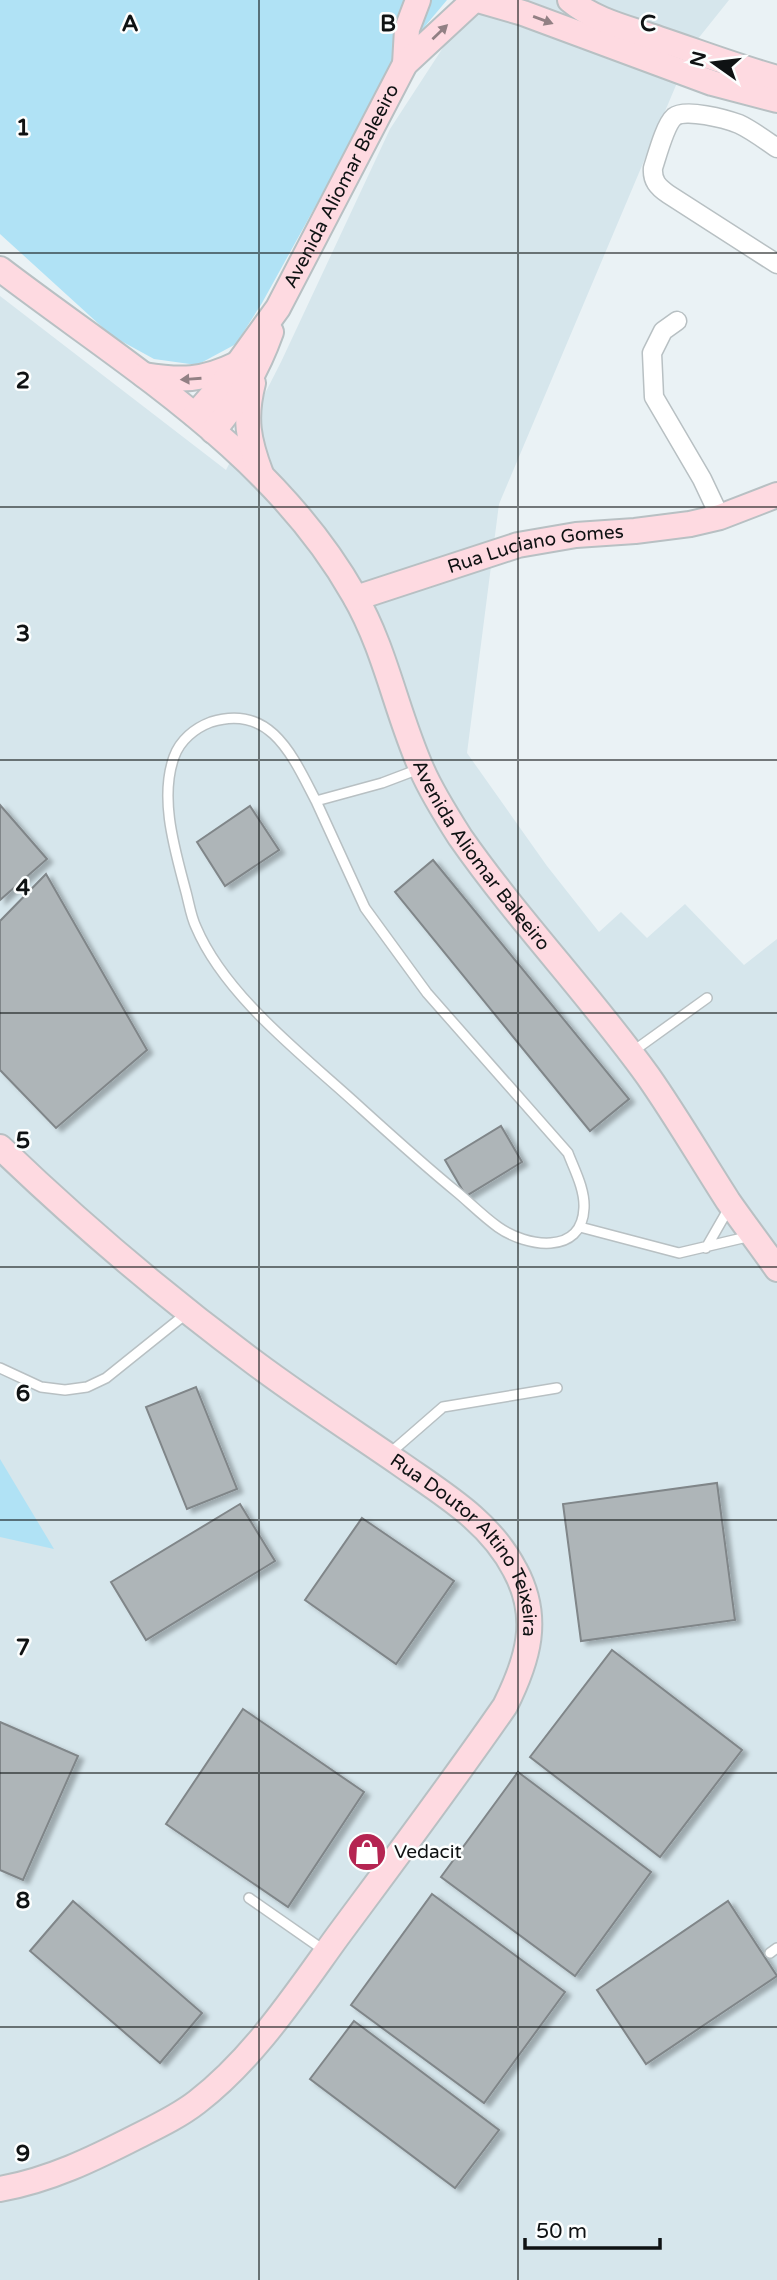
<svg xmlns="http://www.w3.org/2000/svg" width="777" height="2280" viewBox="0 0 777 2280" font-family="'Varela Round',sans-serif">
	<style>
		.built { fill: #d6e6ec }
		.green { fill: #b0e2f5 }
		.building { fill: #aeb5b8; stroke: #808689; stroke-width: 2; filter: url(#shadow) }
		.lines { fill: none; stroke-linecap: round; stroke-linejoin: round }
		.lane-casing { stroke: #b8c0c3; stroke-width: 12 }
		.street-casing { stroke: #b8c0c3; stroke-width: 21 }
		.secondary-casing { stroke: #b8c0c3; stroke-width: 28 }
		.lane { stroke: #fff; stroke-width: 9 }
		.street { stroke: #fff; stroke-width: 18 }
		.secondary { stroke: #fedae1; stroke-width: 24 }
		.oneway { fill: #928084 }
		.grid { fill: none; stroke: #0f1213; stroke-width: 2; stroke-opacity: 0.55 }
		.labels { text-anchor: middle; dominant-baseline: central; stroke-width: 5; stroke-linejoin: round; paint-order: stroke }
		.street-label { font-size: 19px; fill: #0f1213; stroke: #fcfefe }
		.poi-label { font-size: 19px; fill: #0f1213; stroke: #fcfefe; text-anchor: start }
		.grid-label { font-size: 23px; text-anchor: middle; font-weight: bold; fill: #0f1213; stroke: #fcfefe; stroke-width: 5; stroke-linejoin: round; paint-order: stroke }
	</style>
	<defs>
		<filter id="shadow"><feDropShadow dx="5.5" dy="3.5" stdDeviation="2" flood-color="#0004"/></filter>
	</defs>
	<rect width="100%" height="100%" fill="#eaf2f5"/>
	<!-- built -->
	<path class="built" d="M474,0H729L693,45L499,504L467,753L547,866L599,932L621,912L647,938L685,904L744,965L777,939V2280H0V296L226,470L281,362L390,129Z"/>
	<!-- green -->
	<path class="green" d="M0,0H447L426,25L374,100L262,303L236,344L197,365L154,359L112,336L0,234Z
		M0,1459L54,1549L0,1537Z"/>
	<!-- building -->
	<path class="building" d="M0,805L47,859L0,900Z
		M250,806L279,850L225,886L197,842Z
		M433,860L629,1099L590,1131L395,892Z
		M46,874L147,1050L56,1128L0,1070V921Z
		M501,1126L522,1162L466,1196L445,1160Z
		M196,1387L237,1489L187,1509L146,1407Z
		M717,1483L735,1620L581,1641L563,1504Z
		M240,1504L275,1561L146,1640L111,1582Z
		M362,1518L454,1581L396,1664L305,1600Z
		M612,1650L742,1750L660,1857L530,1757Z
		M243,1709L364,1792L288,1907L166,1824Z
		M0,1722L78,1756L23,1880L0,1870Z
		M518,1772L651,1872L575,1976L441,1877Z
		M432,1894L565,1992L484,2103L351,2005Z
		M73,1901L202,2013L160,2063L30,1951Z
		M728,1901L777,1976L646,2064L597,1990Z
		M354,2021L499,2130L455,2188L310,2079Z"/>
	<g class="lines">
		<!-- lane casing -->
		<g class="lane-casing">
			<path id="lane" d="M316,801L365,908L427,993L568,1153C574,1169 585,1189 584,1208C582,1256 526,1247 498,1227C484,1217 471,1204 458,1193C425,1166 394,1138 362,1109C307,1058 226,998 196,927C191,917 189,903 186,892C175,850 159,799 174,757C180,740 195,728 211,722C271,703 293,757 316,801L382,783L419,769
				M632,1052L707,998
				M580,1227L679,1253L751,1236
				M706,1248L729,1208
				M0,1368L41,1387L65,1390L87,1387L106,1378L187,1313
				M389,1454L443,1407L557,1388
				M249,1898L325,1951
				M770,1953L777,1948"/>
		</g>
		<!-- street casing -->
		<g class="street-casing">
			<path id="street" d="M777,148C765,140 752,130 739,124C726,119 685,108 674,117C665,125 657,156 653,168C652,181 658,187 668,194L777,264
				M677,321L663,331L652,353L654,397L702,479L720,517"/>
		</g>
		<!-- secondary casing -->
		<g class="secondary-casing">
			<g id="secondary">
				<path d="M478,0L523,13L712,83L777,100"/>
				<path d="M570,0C595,21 628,28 659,39C698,52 737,67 777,78"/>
				<path d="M405,64L407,29L418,0"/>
				<path id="s1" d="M0,269C127,366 273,452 354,595C386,650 396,712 422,770C432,793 446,815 460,837C518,920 589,994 648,1076C676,1116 701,1159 728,1201C744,1224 761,1246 777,1269"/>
				<path d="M144,375C181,381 202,381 237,364"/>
				<path d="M253,383C244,418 248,440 261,474"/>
				<path id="s2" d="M195,415L229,376L278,308L405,64L474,0"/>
				<path d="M213,431C240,399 257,371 271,332"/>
				<path id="s3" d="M356,598L518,545L576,535L635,531L690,524L720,517L777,495"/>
				<path id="s4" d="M0,1147C80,1224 166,1297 255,1363C302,1398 351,1430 399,1463C443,1494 490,1521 515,1570C541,1618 528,1660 505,1706C451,1784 394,1860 337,1937C295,1995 254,2058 197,2102C179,2116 158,2126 138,2136C93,2159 50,2180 0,2189"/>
			</g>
		</g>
		<!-- lane -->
		<use href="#lane" class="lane"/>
		<!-- street -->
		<use href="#street" class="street"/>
		<!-- secondary -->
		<use href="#secondary" class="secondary"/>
	</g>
	<!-- one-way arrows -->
	<defs><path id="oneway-solid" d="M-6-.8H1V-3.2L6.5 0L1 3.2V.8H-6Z" transform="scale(1.75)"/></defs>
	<g class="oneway">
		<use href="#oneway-solid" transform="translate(543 20) rotate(20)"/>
		<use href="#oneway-solid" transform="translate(440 32) rotate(-44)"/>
		<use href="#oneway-solid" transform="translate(191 379) rotate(176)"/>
	</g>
	<!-- grid -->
	<path class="grid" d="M259,0V2280M518,0V2280M0,253H777M0,507H777M0,760H777M0,1013H777M0,1267H777M0,1520H777M0,1773H777M0,2027H777"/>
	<!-- icons -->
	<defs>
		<g id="shop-disc" transform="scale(2.0125)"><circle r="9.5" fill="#b52552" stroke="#fcfefe"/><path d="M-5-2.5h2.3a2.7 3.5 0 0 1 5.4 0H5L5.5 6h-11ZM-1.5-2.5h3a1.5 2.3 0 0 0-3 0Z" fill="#fff"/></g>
	</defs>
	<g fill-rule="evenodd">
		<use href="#shop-disc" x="367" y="1852"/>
	</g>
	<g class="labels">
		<!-- street labels -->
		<g class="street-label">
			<text stroke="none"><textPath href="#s2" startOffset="273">Avenida Aliomar Baleeiro</textPath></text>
			<text stroke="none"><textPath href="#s3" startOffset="187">Rua Luciano Gomes</textPath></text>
			<text stroke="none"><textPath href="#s1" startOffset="777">Avenida Aliomar Baleeiro</textPath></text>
			<text stroke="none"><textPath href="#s4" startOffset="620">Rua Doutor Altino Teixeira</textPath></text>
		</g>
		<!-- poi labels -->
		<g class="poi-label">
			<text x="394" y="1852">Vedacit</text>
		</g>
	</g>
	<g class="grid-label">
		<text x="130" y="31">A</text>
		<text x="388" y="31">B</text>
		<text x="648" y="31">C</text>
		<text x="23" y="135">1</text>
		<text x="23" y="388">2</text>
		<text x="23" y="641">3</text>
		<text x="23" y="895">4</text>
		<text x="23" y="1148">5</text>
		<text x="23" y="1401">6</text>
		<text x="23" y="1655">7</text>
		<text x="23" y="1908">8</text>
		<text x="23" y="2161">9</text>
	</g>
	<!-- north arrow -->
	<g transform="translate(714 63) rotate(284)" stroke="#fcfefe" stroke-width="5" paint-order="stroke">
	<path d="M0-5L12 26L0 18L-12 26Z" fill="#0f1213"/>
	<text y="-10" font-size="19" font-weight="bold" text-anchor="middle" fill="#0f1213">N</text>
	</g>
	<!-- scale -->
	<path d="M525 2238v10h135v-10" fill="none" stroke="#0f1213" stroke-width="3.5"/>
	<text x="536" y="2238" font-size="21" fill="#0f1213" stroke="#fcfefe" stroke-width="5" paint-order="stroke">50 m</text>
</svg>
